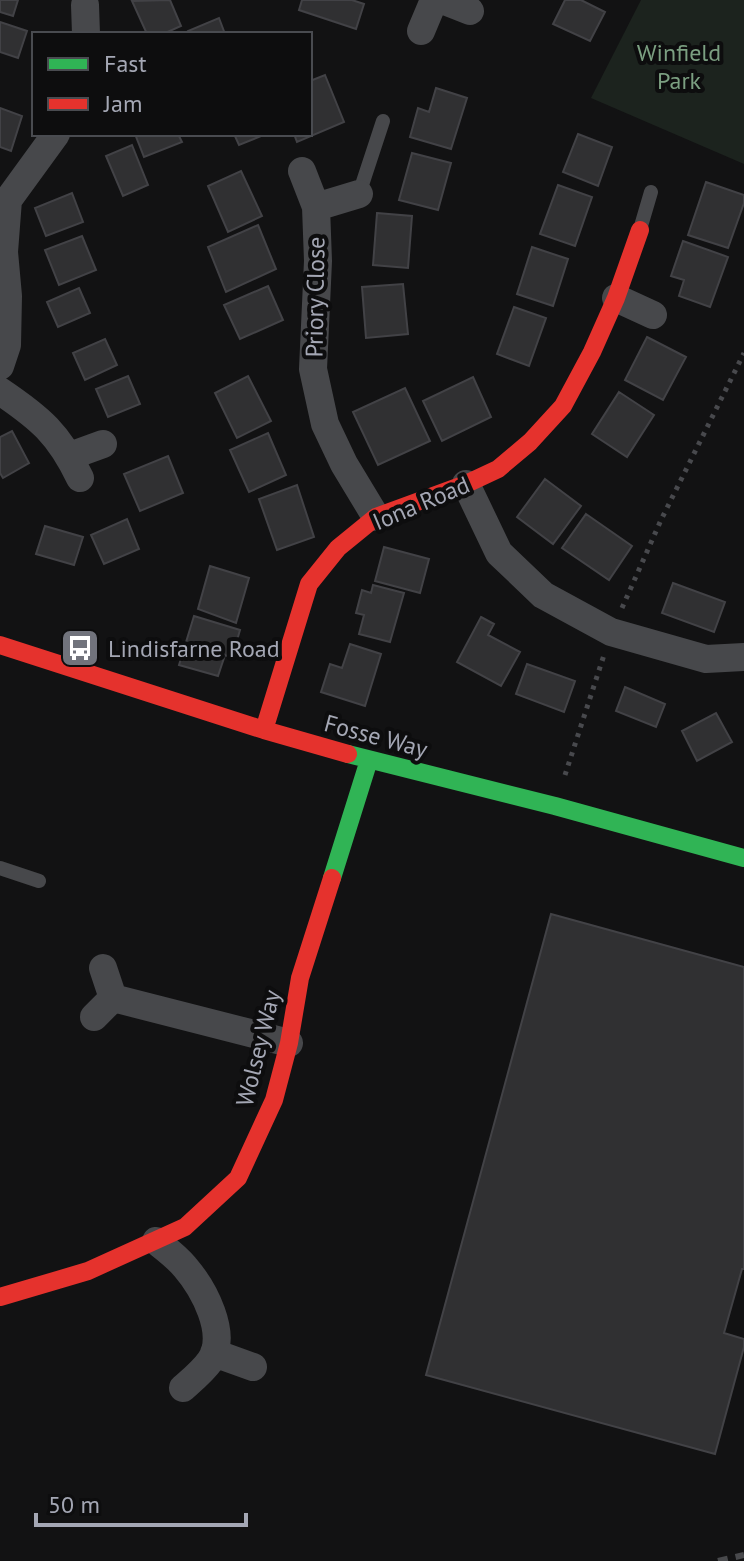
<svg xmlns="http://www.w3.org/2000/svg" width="744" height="1561" viewBox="0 0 744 1561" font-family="'PT Sans',sans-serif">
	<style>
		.green { fill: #1c231e }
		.building { fill: #303032; stroke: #424246; stroke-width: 2 }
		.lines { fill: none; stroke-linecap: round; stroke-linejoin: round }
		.path { stroke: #48494d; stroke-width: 5; stroke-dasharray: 4 6; stroke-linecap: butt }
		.lane { stroke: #47484b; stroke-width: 14 }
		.street { stroke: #47484b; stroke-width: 28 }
		.fast { stroke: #30b455; stroke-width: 18 }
		.jam { stroke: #e5322d; stroke-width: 18 }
		.rail { stroke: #48494c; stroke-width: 6; stroke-dasharray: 10 8; stroke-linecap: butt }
		.labels { text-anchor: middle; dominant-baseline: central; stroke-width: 8; stroke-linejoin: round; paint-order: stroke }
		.park-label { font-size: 24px; fill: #7b9f81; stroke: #0d0d0e }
		.street-label { font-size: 24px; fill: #a4a7b4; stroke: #0d0d0e }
		.poi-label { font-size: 24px; fill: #a4a7b4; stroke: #0d0d0e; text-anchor: start }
	</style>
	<rect width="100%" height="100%" fill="#121213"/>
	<!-- green -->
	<path class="green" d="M641,0H744V164L591,98Z"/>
	<!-- building -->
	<path class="building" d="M0,0H18L13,16L0,12Z
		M170,0L181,26L163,34H147L132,1Z
		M302,0H352L364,4L356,29L299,10Z
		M565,0H581L605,12L590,41L553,24Z
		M219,18L225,34H189L188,31Z
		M0,22L27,31L18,58L0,52Z
		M325,75L344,122L297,142L294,134H310V81Z
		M436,88L467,98L451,149L410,137L418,108L429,112Z
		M0,108L22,116L11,151L0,147Z
		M135,134H178L182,142L144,157Z
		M234,134H266L239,145Z
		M578,134L612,147L598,186L563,172Z
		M132,145L148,185L123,196L106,156Z
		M412,153L451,163L438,210L399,200Z
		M241,171L262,216L228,232L208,186Z
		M706,182L744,195V203L728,248L688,235Z
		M558,185L592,197L575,246L540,234Z
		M72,193L83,222L46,236L35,208Z
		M377,213L412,216L408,268L373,265Z
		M258,225L276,269L226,292L208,247Z
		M82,236L96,270L59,285L45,250Z
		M683,241L728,257L710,307L679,296L684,280L671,276Z
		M532,247L568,259L553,306L517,294Z
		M403,284L408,334L366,338L362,287Z
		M268,286L283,320L240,339L224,305Z
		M79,288L90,313L58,327L47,302Z
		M514,307L546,318L529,366L497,354Z
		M647,337L686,357L663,400L625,380Z
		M105,339L117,365L85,380L73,353Z
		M128,376L140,404L108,417L96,389Z
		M248,376L271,421L237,438L215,393Z
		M473,377L491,417L442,441L423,401Z
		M405,388L430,441L378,465L353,412Z
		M619,392L654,415L627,457L592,434Z
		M12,431L29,463L3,478L0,473V437Z
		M268,433L286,475L249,492L230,450Z
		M168,456L183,493L140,511L124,474Z
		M545,479L581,506L553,544L517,517Z
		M297,485L314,537L277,550L259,499Z
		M586,514L632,546L609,580L562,548Z
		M127,519L139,549L104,564L91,535Z
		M45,526L83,537L74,565L36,554Z
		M384,547L429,559L420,593L375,581Z
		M210,566L249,578L236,623L198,609Z
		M673,583L725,602L714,632L662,613Z
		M373,585L404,593L390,642L359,634L364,615L356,613L362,590L371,593Z
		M194,616L240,630L232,658L225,655L218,676L179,665Z
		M481,617L494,624L488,635L520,652L501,686L457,662Z
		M350,644L381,654L365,706L321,692L330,664L342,668Z
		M527,664L575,681L564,712L516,694Z
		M625,687L665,704L656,727L616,711Z
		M716,713L732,742L697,761L682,731Z
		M551,914L744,967V1269H742L724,1333L744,1339V1347L715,1454L426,1375Z"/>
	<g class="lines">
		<!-- path -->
		<path class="path" d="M622,608L661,520L744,353
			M565,775L604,655"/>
		<!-- lane -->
		<path class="lane" d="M359,194L383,121
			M641,226L651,192
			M0,868L39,881"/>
		<!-- street -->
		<path class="street" d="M442,0L470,11
			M85,5L86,34
			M421,31L434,0
			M302,171L316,207L318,261L313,369L325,424L344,464L376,517
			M316,207L359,194
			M616,298L653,315
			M0,366L7,345L8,296L4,252L8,200L56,134
			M0,391C40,418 59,434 80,478
			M70,456L103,444
			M466,484L499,553L543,595L611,632L706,659L744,657
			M113,998L289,1043
			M94,1017L113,998L103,968
			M156,1241C166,1249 177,1257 185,1267C203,1288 229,1334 210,1361C203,1371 192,1380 183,1388
			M214,1353L253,1367"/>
		<!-- fast -->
		<path class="fast" d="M348,754L555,806L744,858
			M332,878L369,760"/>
		<!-- jam -->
		<path class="jam" d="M0,645L264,730L348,754
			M264,730L309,584L338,548L376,517L466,484L498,469L530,442L563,406L592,352L616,298L640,230
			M0,1297L88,1271L185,1227L238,1178L274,1100L289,1043L300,978L332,878"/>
		<!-- rail -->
		<path class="rail" d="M718,1561L744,1555"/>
	</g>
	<!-- icons -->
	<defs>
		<g id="bus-square" transform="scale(2)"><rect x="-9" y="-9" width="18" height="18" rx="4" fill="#71737c" stroke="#0d0d0e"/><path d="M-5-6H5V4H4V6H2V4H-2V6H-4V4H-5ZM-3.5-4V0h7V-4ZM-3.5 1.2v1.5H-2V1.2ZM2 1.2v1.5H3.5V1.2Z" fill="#fff"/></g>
	</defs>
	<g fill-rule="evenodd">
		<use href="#bus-square" x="80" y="648"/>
	</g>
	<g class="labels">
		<!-- park labels -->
		<g class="park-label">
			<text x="679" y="52">Winfield<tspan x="679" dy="28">Park</tspan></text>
		</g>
		<!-- street labels -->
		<g class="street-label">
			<text transform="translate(315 297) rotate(-89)">Priory Close</text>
			<text transform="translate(421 503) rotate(-23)">Iona Road</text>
			<text transform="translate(376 736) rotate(15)">Fosse Way</text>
			<text transform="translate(258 1048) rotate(-76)">Wolsey Way</text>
		</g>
		<!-- poi labels -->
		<g class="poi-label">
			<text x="108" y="648">Lindisfarne Road</text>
		</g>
	</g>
	<!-- legend -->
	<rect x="32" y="32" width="280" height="104" fill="#0d0d0e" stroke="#494b50" stroke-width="2"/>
	<rect x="48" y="58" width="40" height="12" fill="#30b455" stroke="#494b50" stroke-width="2"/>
	<text x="104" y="72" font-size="24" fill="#a4a7b4">Fast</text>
	<rect x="48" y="98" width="40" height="12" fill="#e5322d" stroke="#494b50" stroke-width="2"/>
	<text x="104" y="112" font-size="24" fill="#a4a7b4">Jam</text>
	<!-- scale -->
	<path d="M36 1513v12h210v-12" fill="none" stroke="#a4a7b4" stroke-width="4"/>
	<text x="48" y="1513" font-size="24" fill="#a4a7b4" stroke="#0d0d0e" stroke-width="6" paint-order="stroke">50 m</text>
</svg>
